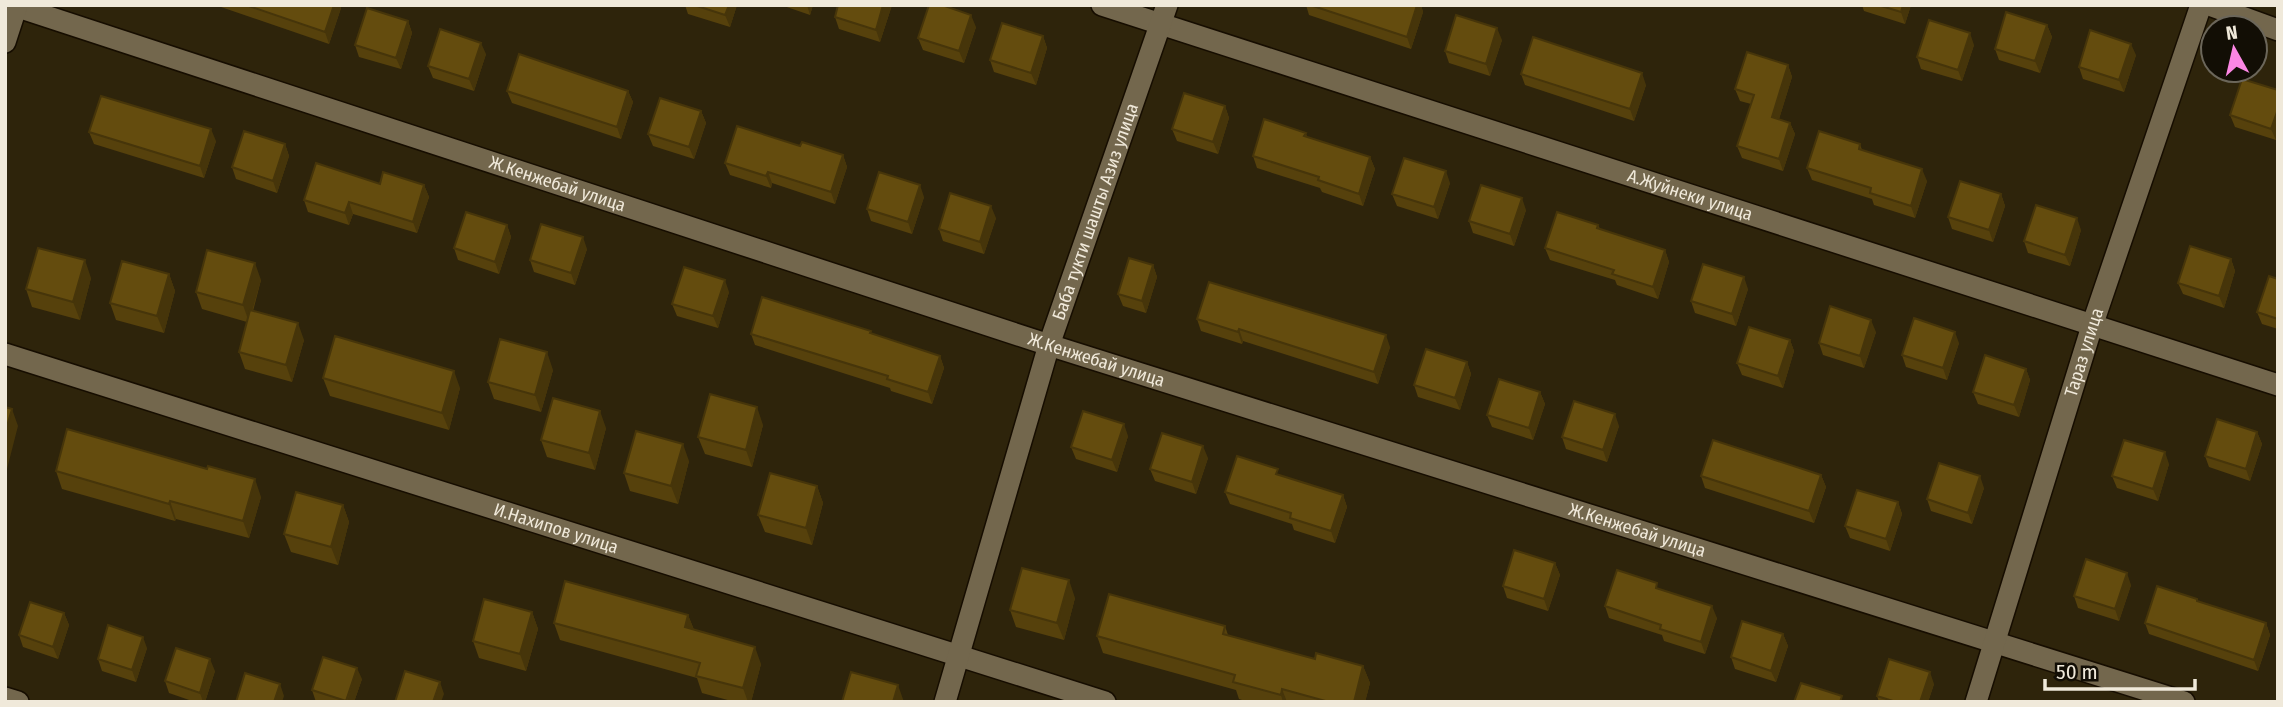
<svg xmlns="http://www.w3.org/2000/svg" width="2283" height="707" viewBox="0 0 2283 707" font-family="'Fira Sans Condensed',sans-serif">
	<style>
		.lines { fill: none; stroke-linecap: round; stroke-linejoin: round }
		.street-casing { stroke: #160d00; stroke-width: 24 }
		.street { stroke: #73674d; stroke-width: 21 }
		.wall { fill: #56410c }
		.shaded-wall { fill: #46350a }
		.building { fill: #644c0e; stroke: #46350a; stroke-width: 2 }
		.labels { text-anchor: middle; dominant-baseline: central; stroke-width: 5; stroke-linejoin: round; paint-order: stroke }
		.street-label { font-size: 18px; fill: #f0e9da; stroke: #120e05 }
	</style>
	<rect width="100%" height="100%" fill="#2e240b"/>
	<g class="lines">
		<!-- street casing -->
		<g class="street-casing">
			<g id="street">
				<path id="s1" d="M12,5L1049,345L2184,702"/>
				<path id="s2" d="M1102,5L2278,385"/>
				<path d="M2209,5L2278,30"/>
				<path d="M5,42L17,5"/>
				<path id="s3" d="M5,354L1105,702"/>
				<path d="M5,698L18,702"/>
				<path id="s4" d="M945,702L1049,345L1167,5"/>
				<path id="s5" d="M1976,702L2092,326L2201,5"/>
			</g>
		</g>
		<!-- street -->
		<use href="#street" class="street"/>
	</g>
	<!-- wall -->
	<path class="wall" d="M221,5H340L341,8L329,44L221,7Z
		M685,5H737L730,27L688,14Z
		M781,5H813L810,15Z
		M892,5L880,42L839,29L835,17Z
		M1306,5H1421L1423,12L1411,49L1309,15Z
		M1862,5H1911L1905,24L1864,11Z
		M408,21L412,33L401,69L359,57L355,45Z
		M2047,25L2052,37L2040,73L1999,60L1995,49Z
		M976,27L964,63L923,50L918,38Z
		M1043,36L1047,48L1036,85L994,72L990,60Z
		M1502,40L1490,76L1449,63L1445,51Z
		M1974,45L1962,81L1921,69L1917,57Z
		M486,54L474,91L433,78L428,66Z
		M2136,55L2124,92L2083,79L2079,67Z
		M1788,65L1792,77L1779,119L1790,123L1795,134L1783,171L1742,158L1737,146L1751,104L1740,101L1735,89Z
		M1521,74L1646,85L1634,121L1525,85Z
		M2278,90L2276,140L2235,127L2230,115Z
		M507,91H628L633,102L621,139L512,103Z
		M1225,106L1229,118L1218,154L1177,141L1172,129Z
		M701,111L706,123L694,159L653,146L648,134Z
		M89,132L216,141L204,178L94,144Z
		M1306,133L1307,137L1370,157L1375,169L1363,206L1322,192L1320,188L1257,168L1253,156Z
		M285,144L289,156L277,193L236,179L232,167Z
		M1860,144L1862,150L1927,181L1915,218L1874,205L1872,199L1812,180L1807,168Z
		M800,146L843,155L847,167L835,204L772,183L771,188L730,175L725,163Z
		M1450,183L1438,219L1397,206L1392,194Z
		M380,184L424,185L429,197L417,233L353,214L349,225L308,212L304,200Z
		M2001,194L2005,206L1993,242L1952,229L1948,217Z
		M924,197L912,234L871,221L867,209Z
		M1526,210L1514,246L1473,233L1469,221Z
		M996,218L984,254L943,241L939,229Z
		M507,225L511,237L499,274L458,260L454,248Z
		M1598,225L1600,229L1665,250L1669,262L1658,299L1617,285L1615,280L1550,260L1545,248Z
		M2081,230L2070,266L2028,253L2024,241Z
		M587,249L575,285L534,272L530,260Z
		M2231,259L2235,271L2224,308L2183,294L2178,283Z
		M1153,265L1157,277L1146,313L1123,306L1118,294Z
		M169,274L175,291L164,333L116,320L110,303Z
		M91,278L80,320L32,307L26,289Z
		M2278,279V329L2262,324L2257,312Z
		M261,280L253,311L304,340L292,382L245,369L239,352L247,322L202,309L196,292Z
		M1748,289L1736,326L1695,313L1691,301Z
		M729,292L718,328L677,316L672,304Z
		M1197,319L1390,347L1378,384L1243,341L1242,344L1201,331Z
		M1876,332L1864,368L1823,355L1819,343Z
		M751,334H872L940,356L944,368L932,404L891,391L890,388L755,345Z
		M1790,340L1794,351L1783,388L1742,375L1737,363Z
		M1959,343L1947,380L1906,367L1902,355Z
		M1467,362L1471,374L1460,410L1418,397L1414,385Z
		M2026,369L2030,380L2019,417L1978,404L1973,392Z
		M553,370L541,412L494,399L488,382Z
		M323,378L460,388L449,430L330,396Z
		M1540,392L1545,404L1533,440L1492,427L1487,415Z
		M763,425L752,467L705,454L698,437Z
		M1619,426L1607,462L1566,449L1562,437Z
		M606,428L595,470L547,457L541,440Z
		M2257,432L2262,444L2250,481L2209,467L2205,456Z
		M1128,436L1117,472L1076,459L1071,447Z
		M1208,458L1196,494L1155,481L1150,469Z
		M689,461L678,504L630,491L624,473Z
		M2169,464L2158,501L2117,488L2112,476Z
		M56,471L261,497L249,538L176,519L175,521L62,489Z
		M1280,475L1343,495L1347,507L1335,543L1294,530L1292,524L1230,504L1225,492Z
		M1821,475L1826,487L1814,523L1705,488L1701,476Z
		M817,486L823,503L812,545L765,532L758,515Z
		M1984,488L1972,524L1931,511L1927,499Z
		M1898,502L1902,514L1890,551L1850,538L1845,526Z
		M343,505L349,522L338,565L291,552L284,534Z
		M1555,563L1560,575L1548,611L1507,598L1503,586Z
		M2131,585L2119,621L2078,608L2074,596Z
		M1660,589L1717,618L1705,654L1664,641L1662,635L1609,618L1605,606Z
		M1075,598L1064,640L1016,627L1010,610Z
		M2197,599L2198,602L2266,623L2270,635L2258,671L2149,634L2145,623Z
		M532,612L538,629L526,671L479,658L473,641Z
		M64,613L69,625L58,659L23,647L19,635Z
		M688,615L694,630L761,664L751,702H735L702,693L697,678L560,640L554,623Z
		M1225,626L1228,635L1315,659L1363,666L1370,683L1365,702H1248L1239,699L1236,690L1103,653L1097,636Z
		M1783,634L1788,646L1776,682L1735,669L1731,657Z
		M147,648L136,682L102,671L98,659Z
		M215,671L205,702H195L169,693L165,681Z
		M362,679L354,702H316L312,690Z
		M1934,684L1928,702H1879L1877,696Z"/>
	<!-- shaded-wall -->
	<path class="shaded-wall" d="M334,5H340L341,8L329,44L325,32Z
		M729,5H737L730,27L725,15Z
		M807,5H813L810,15Z
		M883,5H892L880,42L876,30Z
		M1417,5H1421L1423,12L1411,49L1407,37Z
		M1903,5H1911L1905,24L1901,12Z
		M971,15L976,27L964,63L959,51Z
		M408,21L412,33L401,69L396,58Z
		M2047,25L2052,37L2040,73L2035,61Z
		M1497,28L1502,40L1490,76L1486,64Z
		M1970,33L1974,45L1962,81L1958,70Z
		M1043,36L1047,48L1036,85L1031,73Z
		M481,43L486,54L474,91L469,79Z
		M2131,44L2136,55L2124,92L2119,80Z
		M1788,65L1792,77L1776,129L1772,117Z
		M1642,73L1646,85L1634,121L1630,109Z
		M628,91L633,102L621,139L617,127Z
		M1225,106L1229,118L1218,154L1213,142Z
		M2278,109V134L2276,140L2271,129Z
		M701,111L706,123L694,159L689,147Z
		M1790,123L1795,134L1783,171L1779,159Z
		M211,129L216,141L204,178L200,166Z
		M285,144L289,156L277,193L273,181Z
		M843,155L847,167L835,204L831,192Z
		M1370,157L1375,169L1363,206L1359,194Z
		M1922,169L1927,181L1915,218L1911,206Z
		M1446,171L1450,183L1438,219L1434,207Z
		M768,172L772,183L771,188L766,176Z
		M424,185L429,197L417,233L413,222Z
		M920,185L924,197L912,234L908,222Z
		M2001,194L2005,206L1993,242L1989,230Z
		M1522,198L1526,210L1514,246L1510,234Z
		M349,202L353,214L349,225L345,213Z
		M991,206L996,218L984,254L980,242Z
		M2077,218L2081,230L2070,266L2065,255Z
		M507,225L511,237L499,274L495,262Z
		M583,237L587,249L575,285L571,273Z
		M1665,250L1669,262L1658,299L1653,287Z
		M2231,259L2235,271L2224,308L2219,296Z
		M85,260L91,278L80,320L73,302Z
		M255,263L261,280L249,322L243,305Z
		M1153,265L1157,277L1146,313L1142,301Z
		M169,274L175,291L164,333L157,316Z
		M1744,277L1748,289L1736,326L1732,314Z
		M725,280L729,292L718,328L713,316Z
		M1871,320L1876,332L1864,368L1860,356Z
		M298,323L304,340L292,382L286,365Z
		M1239,329L1243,341L1242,344L1238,332Z
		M1955,332L1959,343L1947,380L1943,368Z
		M1386,335L1390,347L1378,384L1374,372Z
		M1790,340L1794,351L1783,388L1778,376Z
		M547,352L553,370L541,412L535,395Z
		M940,356L944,368L932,404L928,392Z
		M1467,362L1471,374L1460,410L1455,398Z
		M2026,369L2030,380L2019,417L2014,405Z
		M454,371L460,388L449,430L442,413Z
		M1540,392L1545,404L1533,440L1529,428Z
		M757,407L763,425L752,467L746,450Z
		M12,409L18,426L7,469L5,465V433Z
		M600,411L606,428L595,470L589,453Z
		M1615,414L1619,426L1607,462L1603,450Z
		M1124,424L1128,436L1117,472L1112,460Z
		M2257,432L2262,444L2250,481L2246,469Z
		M683,444L689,461L678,504L671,486Z
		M1203,446L1208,458L1196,494L1192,482Z
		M2165,452L2169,464L2158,501L2153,489Z
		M1821,475L1826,487L1814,523L1809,511Z
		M1980,476L1984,488L1972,524L1968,513Z
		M255,479L261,497L249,538L243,521Z
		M817,486L823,503L812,545L806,528Z
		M1343,495L1347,507L1335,543L1331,531Z
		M170,501L176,519L175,521L169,504Z
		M1898,502L1902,514L1890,551L1886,539Z
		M343,505L349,522L338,565L331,547Z
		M1555,563L1560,575L1548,611L1544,599Z
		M2127,573L2131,585L2119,621L2115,609Z
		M1069,580L1075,598L1064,640L1057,623Z
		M1712,606L1717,618L1705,654L1701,642Z
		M532,612L538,629L526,671L520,654Z
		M64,613L69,625L58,659L53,647Z
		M688,615L695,632L685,627Z
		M2266,623L2270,635L2258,671L2254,660Z
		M1783,634L1788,646L1776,682L1771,671Z
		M143,637L147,648L136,682L132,670Z
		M755,647L761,664L751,702H748L743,688Z
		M210,659L215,671L205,702H203L200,693Z
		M1363,666L1370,683L1365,702H1354Z
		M357,668L362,679L354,702H347Z
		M1930,672L1934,684L1928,702H1920Z
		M440,682L444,694L441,702H433Z
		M280,684L284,696L282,702H274Z
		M898,685L904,702H893Z
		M1282,689L1287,702H1283L1281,695Z"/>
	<!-- building -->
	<path class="building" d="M246,5H334L325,32Z
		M694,5H729L725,15Z
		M838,5H883L876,30L835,17Z
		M929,5H942L971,15L959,51L918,38Z
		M1310,5H1417L1407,37Z
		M1878,5H1903L1901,12Z
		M367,8L408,21L396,58L355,45Z
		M2006,12L2047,25L2035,61L1995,49Z
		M1456,15L1497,28L1486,64L1445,51Z
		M1929,20L1970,33L1958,70L1917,57Z
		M1002,23L1043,36L1031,73L990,60Z
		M440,29L481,43L469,79L428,66Z
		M2090,30L2131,44L2119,80L2079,67Z
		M1533,37L1642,73L1630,109L1521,74Z
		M1747,52L1788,65L1772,117L1790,123L1779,159L1737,146L1754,95L1735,89Z
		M519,54L628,91L617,127L507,91Z
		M2242,79L2278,90V109L2271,129L2230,115Z
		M1184,93L1225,106L1213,142L1172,129Z
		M101,96L211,129L200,166L89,132Z
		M660,98L701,111L689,147L648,134Z
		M1264,119L1306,133L1304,136L1370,157L1359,194L1318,180L1319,177L1253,156Z
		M737,126L800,146L802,142L843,155L831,192L768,172L766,176L725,163Z
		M244,131L285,144L273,181L232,167Z
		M1819,131L1860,144L1859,149L1922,169L1911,206L1870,193L1871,188L1807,168Z
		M1404,158L1446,171L1434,207L1392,194Z
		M316,163L380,184L383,172L424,185L413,222L349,202L345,213L304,200Z
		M879,172L920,185L908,222L867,209Z
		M1960,181L2001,194L1989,230L1948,217Z
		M1481,185L1522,198L1510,234L1469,221Z
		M950,193L991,206L980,242L939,229Z
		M2036,205L2077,218L2065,255L2024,241Z
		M466,212L507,225L495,262L454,248Z
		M1557,212L1598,225L1597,228L1665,250L1653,287L1612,274L1614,270L1545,248Z
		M541,224L583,237L571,273L530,260Z
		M2190,246L2231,259L2219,296L2178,283Z
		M38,248L85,260L73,302L26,289Z
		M207,250L255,263L243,305L196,292Z
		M1129,258L1153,265L1142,301L1118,294Z
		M122,261L169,274L157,316L110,303Z
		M1703,264L1744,277L1732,314L1691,301Z
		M684,267L725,280L713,316L672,304Z
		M2269,276L2278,279V319L2257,312Z
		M1209,282L1386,335L1374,372L1239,329L1238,332L1197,319Z
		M762,297L871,331L870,333L940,356L928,392L887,379L888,376L751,334Z
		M1830,306L1871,320L1860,356L1819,343Z
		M250,310L298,323L286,365L239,352Z
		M1914,318L1955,332L1943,368L1902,355Z
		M1749,327L1790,340L1778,376L1737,363Z
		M335,336L454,371L442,413L323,378Z
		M500,339L547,352L535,395L488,382Z
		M1426,349L1467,362L1455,398L1414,385Z
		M1985,355L2026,369L2014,405L1973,392Z
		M1499,379L1540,392L1529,428L1487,415Z
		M710,394L757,407L746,450L698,437Z
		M553,398L600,411L589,453L541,440Z
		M1574,401L1615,414L1603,450L1562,437Z
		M5,407L12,409L5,433Z
		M1083,411L1124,424L1112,460L1071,447Z
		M2217,419L2257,432L2246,469L2205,456Z
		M67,429L207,469L208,466L255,479L243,521L170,501L169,504L56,471Z
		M636,431L683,444L671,486L624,473Z
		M1162,433L1203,446L1192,482L1150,469Z
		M1713,440L1821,475L1809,511L1701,476Z
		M2124,440L2165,452L2153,489L2112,476Z
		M1237,456L1278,469L1276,474L1343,495L1331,531L1290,518L1291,513L1225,492Z
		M1939,463L1980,476L1968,513L1927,499Z
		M770,473L817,486L806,528L758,515Z
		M1857,490L1898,502L1886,539L1845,526Z
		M296,492L343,505L331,547L284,534Z
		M1514,550L1555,563L1544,599L1503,586Z
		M2086,559L2127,573L2115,609L2074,596Z
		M1022,568L1069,580L1057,623L1010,610Z
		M1617,570L1657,583L1656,588L1712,606L1701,642L1660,629L1661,625L1605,606Z
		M565,581L688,615L685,627L755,647L743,688L696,676L700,663L554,623Z
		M2157,586L2197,599V601L2266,623L2254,660L2145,623Z
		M1109,594L1225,626L1223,634L1315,659L1316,653L1363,666L1354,702H1329L1282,689L1281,695L1233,682L1235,675L1097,636Z
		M484,599L532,612L520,654L473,641Z
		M30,602L64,613L53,647L19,635Z
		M1742,621L1783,634L1771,671L1731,657Z
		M108,625L143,637L132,670L98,659Z
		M176,648L210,659L200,693L165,681Z
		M323,657L357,668L346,701L312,690Z
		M1889,659L1930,672L1920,702H1896L1877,696Z
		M405,671L440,682L433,702H395Z
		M851,672L898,685L893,702H842Z
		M245,673L280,684L274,702H236Z
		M1801,683L1842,696L1840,702H1794Z"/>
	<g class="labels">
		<!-- street labels -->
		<g class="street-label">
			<text stroke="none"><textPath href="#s1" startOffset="574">Ж.Кенжебай улица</textPath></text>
			<text stroke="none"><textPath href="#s2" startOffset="618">А.Жуйнеки улица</textPath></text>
			<text stroke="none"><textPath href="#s4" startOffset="513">Баба тукти шашты Азиз улица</textPath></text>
			<text stroke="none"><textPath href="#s5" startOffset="366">Тараз улица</textPath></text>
			<text stroke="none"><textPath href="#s1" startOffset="1141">Ж.Кенжебай улица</textPath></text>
			<text stroke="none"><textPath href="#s3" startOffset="578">И.Нахипов улица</textPath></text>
			<text stroke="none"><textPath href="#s1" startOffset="1708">Ж.Кенжебай улица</textPath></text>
		</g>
	</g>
	<!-- border -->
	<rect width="2283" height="707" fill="none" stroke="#f0e9da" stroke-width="14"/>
	<!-- north arrow -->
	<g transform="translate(2234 49) rotate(352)"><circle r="33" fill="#120e05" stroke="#6b665a" stroke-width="2"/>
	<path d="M0-5L12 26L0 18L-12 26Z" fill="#fc86e4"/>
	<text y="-10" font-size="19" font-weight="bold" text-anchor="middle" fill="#f0e9da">N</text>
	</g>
	<!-- scale -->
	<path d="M2045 679v10h150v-10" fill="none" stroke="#f0e9da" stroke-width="3.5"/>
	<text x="2056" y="679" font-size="21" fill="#f0e9da" stroke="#120e05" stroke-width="5" paint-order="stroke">50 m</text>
</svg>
